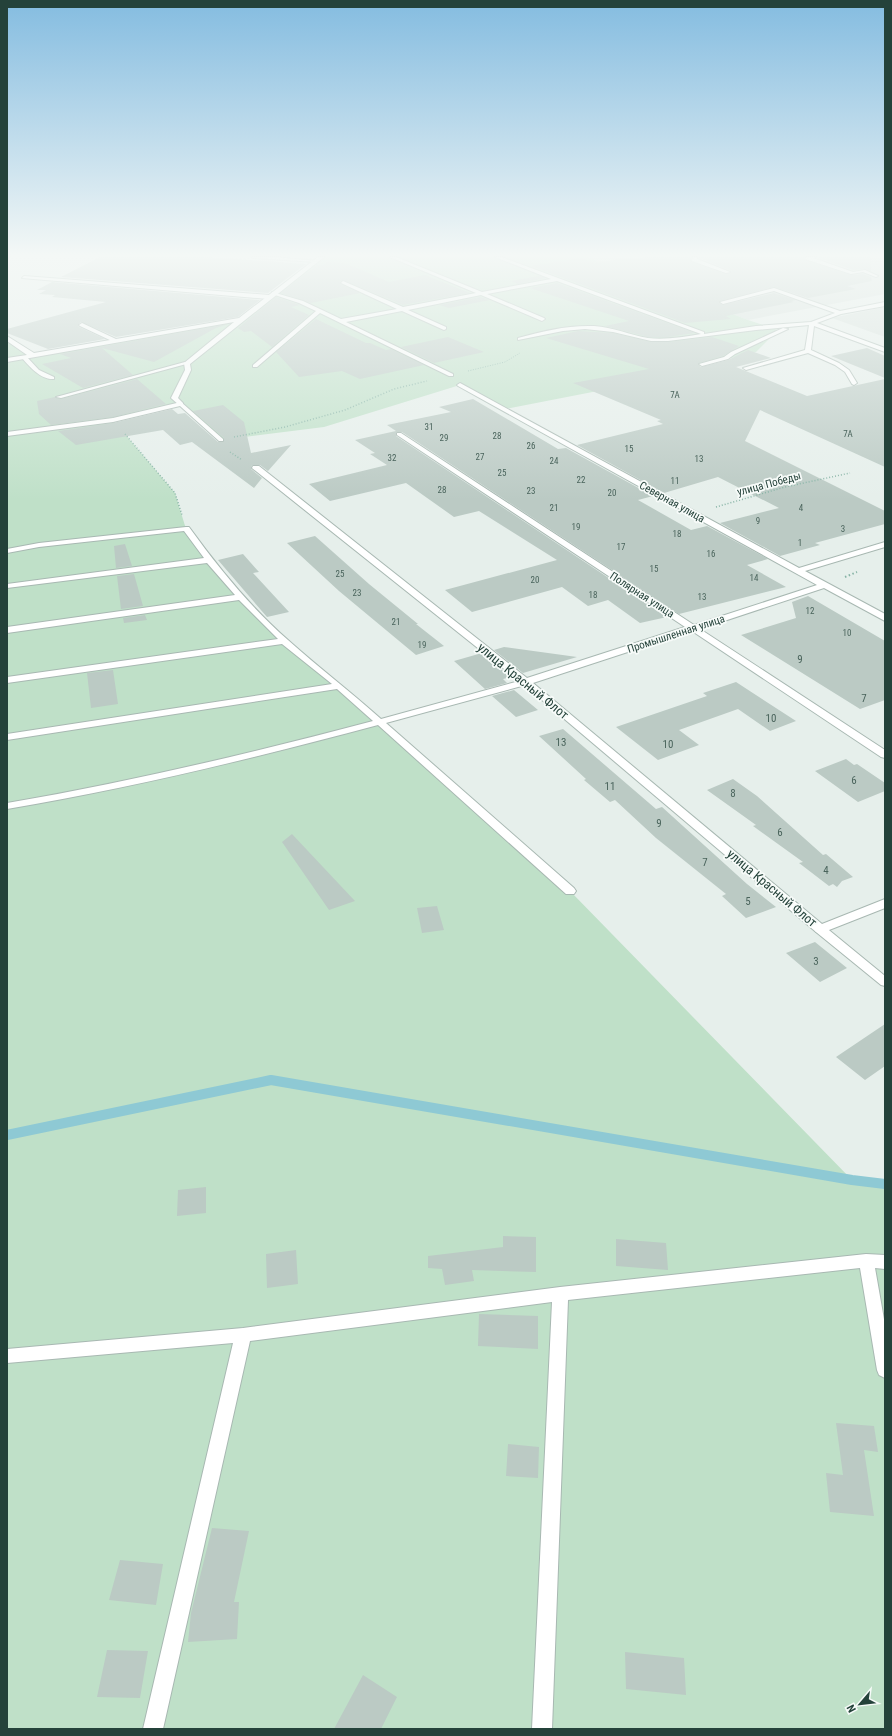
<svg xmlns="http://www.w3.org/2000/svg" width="892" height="1736" viewBox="0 0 892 1736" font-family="'Roboto Condensed',sans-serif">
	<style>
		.built { fill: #d4dfda }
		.green { fill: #bfe0c8 }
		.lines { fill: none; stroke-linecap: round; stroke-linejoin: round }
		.stream { stroke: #8ec9d4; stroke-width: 10 }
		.building { fill: #bbcac4 }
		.lane-casing { stroke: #a8b8b2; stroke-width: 2 }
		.street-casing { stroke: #a8b8b2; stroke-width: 2 }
		.path-far2 { stroke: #86b3a5; stroke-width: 1; stroke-dasharray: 1 1.5; stroke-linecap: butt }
		.path-far1 { stroke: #86b3a5; stroke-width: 1.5; stroke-dasharray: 1 2; stroke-linecap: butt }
		.path { stroke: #86b3a5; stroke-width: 2; stroke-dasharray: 1.5 2.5; stroke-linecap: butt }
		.lane { fill: #fff; fill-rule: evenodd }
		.street { fill: #fff; fill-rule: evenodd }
		.labels { text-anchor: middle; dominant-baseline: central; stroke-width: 3.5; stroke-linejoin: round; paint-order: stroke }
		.far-number-label { font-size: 9px; fill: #4a645c }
		.far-street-label { font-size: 11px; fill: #24423a; stroke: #f7fbf9 }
		.number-label { font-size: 11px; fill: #4a645c }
		.street-label { font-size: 13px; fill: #24423a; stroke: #f7fbf9 }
	</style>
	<rect width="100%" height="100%" fill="#e6efeb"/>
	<!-- built -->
	<path class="built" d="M587,257H875L885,260V294L748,320Z
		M885,307V337L832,318Z"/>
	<!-- green -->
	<path class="green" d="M321,257H587L748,320L778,330L756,352L613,388L505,409L460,385L324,427L221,440L181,404L113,420L175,493L186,529L209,560L284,641L570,891L852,1180L885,1184V1729H7V338L32,355L241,319Z"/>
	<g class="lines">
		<!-- stream -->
		<path class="stream" d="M7,1135L271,1080L852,1180L885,1184"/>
	</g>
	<!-- building -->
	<path class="building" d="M100,257H208L306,264L268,293L61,277Z
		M648,257H691L692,262L726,274L731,271L698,257H804L805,260L851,275L863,274L871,277L872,281L847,286L856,289L808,298L774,287L720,301L719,302L723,305L774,293L796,300L791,301L794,302L726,316L731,319L685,323L531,266L581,258L594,263L628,258L633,259Z
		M817,257H870L871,271L865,269L853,270Z
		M327,262L345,263L389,282L425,275L470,293L403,305L343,280L340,282V284L360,293L311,303L281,293L317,265H323Z
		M539,276L546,278L518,284L511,281Z
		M52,282L260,300L238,317L116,337L81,322L78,325L79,327L105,339L48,349L7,333V329L106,302L52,297L55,295L39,294L46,290H37Z
		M557,283L695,333L668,337H648L605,326L629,321L530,288Z
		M276,297L300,305L291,307L309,315L272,347L251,331L244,332L238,328Z
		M480,297L490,300L449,308L439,305Z
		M316,319L366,343H370L386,350L391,349L424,365L360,379L342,371L299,377L276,352Z
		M229,324L216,328L154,362L102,348L133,375L83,388L42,364L71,358L60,354Z
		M578,331L613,333L651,342H668L712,337L739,346L723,356L699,363L698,364L701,367L728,360L748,350L771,358L736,367L807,396L885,379V467L760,410L745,441L885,511V524L815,543L820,545L780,556L720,523L779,508L718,477L664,493L577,445L663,424L657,421L661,420L573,383L649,369L546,338Z
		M448,337L484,352L434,363L401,347Z
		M867,348L885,356V378L831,356Z
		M137,379L166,404L113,417L51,425L39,414L37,401L55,397L56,398L61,399Z
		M473,399L558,449L566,448L653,496L638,500L691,530L707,526L768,559L747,565L786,587L679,614L402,432H396V436L667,617L640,623L608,600L588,606L562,587L472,612L445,590L557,560L479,511L454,517L406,483L330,501L309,484L387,465L370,454L375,453L355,440L396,431L387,425L451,412L439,407Z
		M223,405L244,422L251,453L291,445L268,471L260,465H252L251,469L262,478L254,488L192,442L180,445L163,430L76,445L58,431L113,423L172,409L178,414L185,413L218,442H223L224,438L193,411Z
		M315,536L369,584L418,624H416L444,646L416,655L339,591L287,543Z
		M125,544L132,566L116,568L114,546Z
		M243,554L259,572L253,573L289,612L267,617L218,560Z
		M134,574L143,606L121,609L117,576Z
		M808,596L885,641V700L860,709L741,635L796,618L792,602Z
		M145,615L147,620L124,623L123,618Z
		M504,647L577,657L523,673L494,650Z
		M482,653L511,677L503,679L507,683L485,689L454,661Z
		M113,670L118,704L91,708L87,673Z
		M736,682L796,721L770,731L738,709L679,730L699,745L658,760L616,727L707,696L703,693Z
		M514,690L538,710L516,717L492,696Z
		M563,729L656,809L662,807L747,884L776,907L746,918L722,896L726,894L656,838L615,800L610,802L584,780L586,779L539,736Z
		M846,759L854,765L857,764L885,783V791L858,802L815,771Z
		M733,779L757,796L823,855L826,854L853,877L842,881L837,887L833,884L829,886L799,863L803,862L753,826L756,825L707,790Z
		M292,834L355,901L329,910L282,842Z
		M437,906L444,930L422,933L417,908Z
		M815,942L847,968L820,982L786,953Z
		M885,1024V1066L865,1080L836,1057Z
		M206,1187V1213L177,1216L178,1190Z
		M503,1236L536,1237V1272L472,1270L474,1281L445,1285L442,1269L428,1268V1256L503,1247Z
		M616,1239L666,1243L668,1270L616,1266Z
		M296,1250L298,1284L267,1288L266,1254Z
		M479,1314L538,1316V1349L478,1346Z
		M836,1423L874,1426L878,1452L864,1450L874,1516L830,1512L826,1473L843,1475Z
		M508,1444L539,1447L538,1478L506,1476Z
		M212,1528L249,1531L234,1602H239L237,1639L188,1642L191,1613Z
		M120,1560L163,1564L156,1605L109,1600Z
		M107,1650L148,1651L140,1698L97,1697Z
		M625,1652L684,1658L686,1695L626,1689Z
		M363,1675L397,1697L381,1729H334Z"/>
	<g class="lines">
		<!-- lane casing -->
		<g class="lane-casing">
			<path id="lane" d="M252,257H274L318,261L316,262L254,258Z
				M390,257H396L482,292L551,279L495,257H501L704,332V334L756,326L811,322L835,313L774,291L723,304L720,302L774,288L840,311L885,302V306L841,314L817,323L885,348V352L814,326L811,350L839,363L849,370L857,383L854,385L852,384L845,372L835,365L808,353L746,370L743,368L805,350L809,325L756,330L668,341H651L613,332L585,329L563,331L518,340V338C543,331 568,325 594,326C613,327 630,335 648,338C665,340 684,337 701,334L557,281L487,294L544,318L545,319L542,321L481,295L408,310L446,327V329L444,330L402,311L346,322L453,374V376H449L320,313L257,367H253V365L316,311L299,303L272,294V292L303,301L341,319L397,309L341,283L343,281L403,307L476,293Z
				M693,257H697V259L730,272L726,273L692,261Z
				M806,257H816L813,258L853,272L865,270L878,276L876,277L863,272L851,274L805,259Z
				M24,276L269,295L272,297L269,299L22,278Z
				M82,323L118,340L119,341L114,342L80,326L79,325Z
				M783,328L788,329L735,354L728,359L702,366L699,364L724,357L731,352Z
				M22,356H26L39,370L54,377V379C41,380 30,367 22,358Z
				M185,362L190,363L61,398L56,397Z
				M181,402L223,439V441H219L180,406L113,422L7,436V432L113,418Z
				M186,527H189C218,567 250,607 288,640C318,667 351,692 381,719L523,680H529L531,682L529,684L386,723L574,888L576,891L574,894H566L378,725C255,758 132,788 7,809V803C130,782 252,753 373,721L337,689L7,740V734L332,684L282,644L7,683V677L278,639L239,600L7,633V627L235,595L207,563L7,588V584L204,558L184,531L39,547L7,553V549L39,543Z
				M820,925L824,926L885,976V986L881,985L816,932L814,929L816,926Z
				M866,1254L885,1255V1269L875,1268L885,1325V1378L879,1375L877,1370L860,1268L568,1300L552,1729H532L552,1302L250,1341L163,1729H143L233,1343L7,1363V1349L243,1328L560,1287Z"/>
		</g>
		<!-- street casing -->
		<g class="street-casing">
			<path id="street" d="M318,257H324L190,364L191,370L178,398L183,403V405H179L171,398L185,370L184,363L234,322L7,362V358L27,355L7,341V336L34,353L239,318Z
				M460,383L799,568L885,542V547L805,571L885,614V621L824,588L700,629L885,750V758L881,757L692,631L533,683L822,924L885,899V908L824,932L820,933L816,932L523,684L252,468L253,466H259L527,678L685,627L397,435V433H401L694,625L817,585L458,386L457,385Z"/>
		</g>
		<!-- path-far2 -->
		<path class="path-far2" d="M7,259L11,257
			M468,371L505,362L520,353"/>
		<!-- path-far1 -->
		<path class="path-far1" d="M125,434L175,493L182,515
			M234,437L285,427L345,410L394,389L427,381
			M230,452L242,460
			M716,507L785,487L850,473"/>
		<!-- path -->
		<path class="path" d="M845,577L857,572"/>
		<!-- lane -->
		<use href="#lane" class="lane"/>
		<!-- street -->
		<use href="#street" class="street"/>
	</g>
	<!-- sky -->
	<linearGradient id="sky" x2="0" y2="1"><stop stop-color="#84bce0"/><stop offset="0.51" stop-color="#f4f8f6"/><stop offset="1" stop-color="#f4f8f6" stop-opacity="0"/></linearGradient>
	<rect width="892" height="500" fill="url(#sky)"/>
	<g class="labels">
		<!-- far-number labels -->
		<g class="far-number-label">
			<text x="675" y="395">7А</text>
			<text x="429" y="427">31</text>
			<text x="848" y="434">7А</text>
			<text x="497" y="436">28</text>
			<text x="444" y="438">29</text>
			<text x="531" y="446">26</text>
			<text x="629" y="449">15</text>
			<text x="480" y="457">27</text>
			<text x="392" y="458">32</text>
			<text x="699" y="459">13</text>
			<text x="554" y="461">24</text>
			<text x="502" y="473">25</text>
			<text x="581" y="480">22</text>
			<text x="675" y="481">11</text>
			<text x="442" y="490">28</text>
			<text x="531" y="491">23</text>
			<text x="612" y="493">20</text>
			<text x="554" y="508">21</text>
			<text x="801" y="508">4</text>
			<text x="758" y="521">9</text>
			<text x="576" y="527">19</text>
			<text x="843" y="529">3</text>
			<text x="677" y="534">18</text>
			<text x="800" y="543">1</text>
			<text x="621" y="547">17</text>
			<text x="711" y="554">16</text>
			<text x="654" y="569">15</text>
			<text x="340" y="574">25</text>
			<text x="754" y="578">14</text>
			<text x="535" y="580">20</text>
			<text x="357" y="593">23</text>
			<text x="593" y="595">18</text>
			<text x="702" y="597">13</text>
			<text x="810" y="611">12</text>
			<text x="396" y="622">21</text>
			<text x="847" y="633">10</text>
			<text x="422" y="645">19</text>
		</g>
		<!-- far-street labels -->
		<g class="far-street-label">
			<text transform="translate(769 484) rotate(-15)">улица Победы</text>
			<text transform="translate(672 502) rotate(29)">Северная улица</text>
			<text transform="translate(642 595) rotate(33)">Полярная улица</text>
			<text transform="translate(676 634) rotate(-18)">Промышленная улица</text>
		</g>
		<!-- number labels -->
		<g class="number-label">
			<text x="800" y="659">9</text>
			<text x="864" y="698">7</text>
			<text x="771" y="718">10</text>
			<text x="561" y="742">13</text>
			<text x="668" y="744">10</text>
			<text x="854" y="780">6</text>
			<text x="610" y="786">11</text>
			<text x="733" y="793">8</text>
			<text x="659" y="823">9</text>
			<text x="780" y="832">6</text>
			<text x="705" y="862">7</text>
			<text x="826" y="870">4</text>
			<text x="748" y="901">5</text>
			<text x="816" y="961">3</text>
		</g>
		<!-- street labels -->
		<g class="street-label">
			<text transform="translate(523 681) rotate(39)">улица Красный Флот</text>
			<text transform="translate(772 888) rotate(40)">улица Красный Флот</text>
		</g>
	</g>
	<!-- border -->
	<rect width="892" height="1736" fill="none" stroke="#24423a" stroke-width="16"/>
	<!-- north arrow -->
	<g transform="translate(860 1704) rotate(242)" stroke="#f7fbf9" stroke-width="3" paint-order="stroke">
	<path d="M0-3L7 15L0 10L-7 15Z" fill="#24423a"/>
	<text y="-6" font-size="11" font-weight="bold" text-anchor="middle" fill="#24423a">N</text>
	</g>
</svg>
